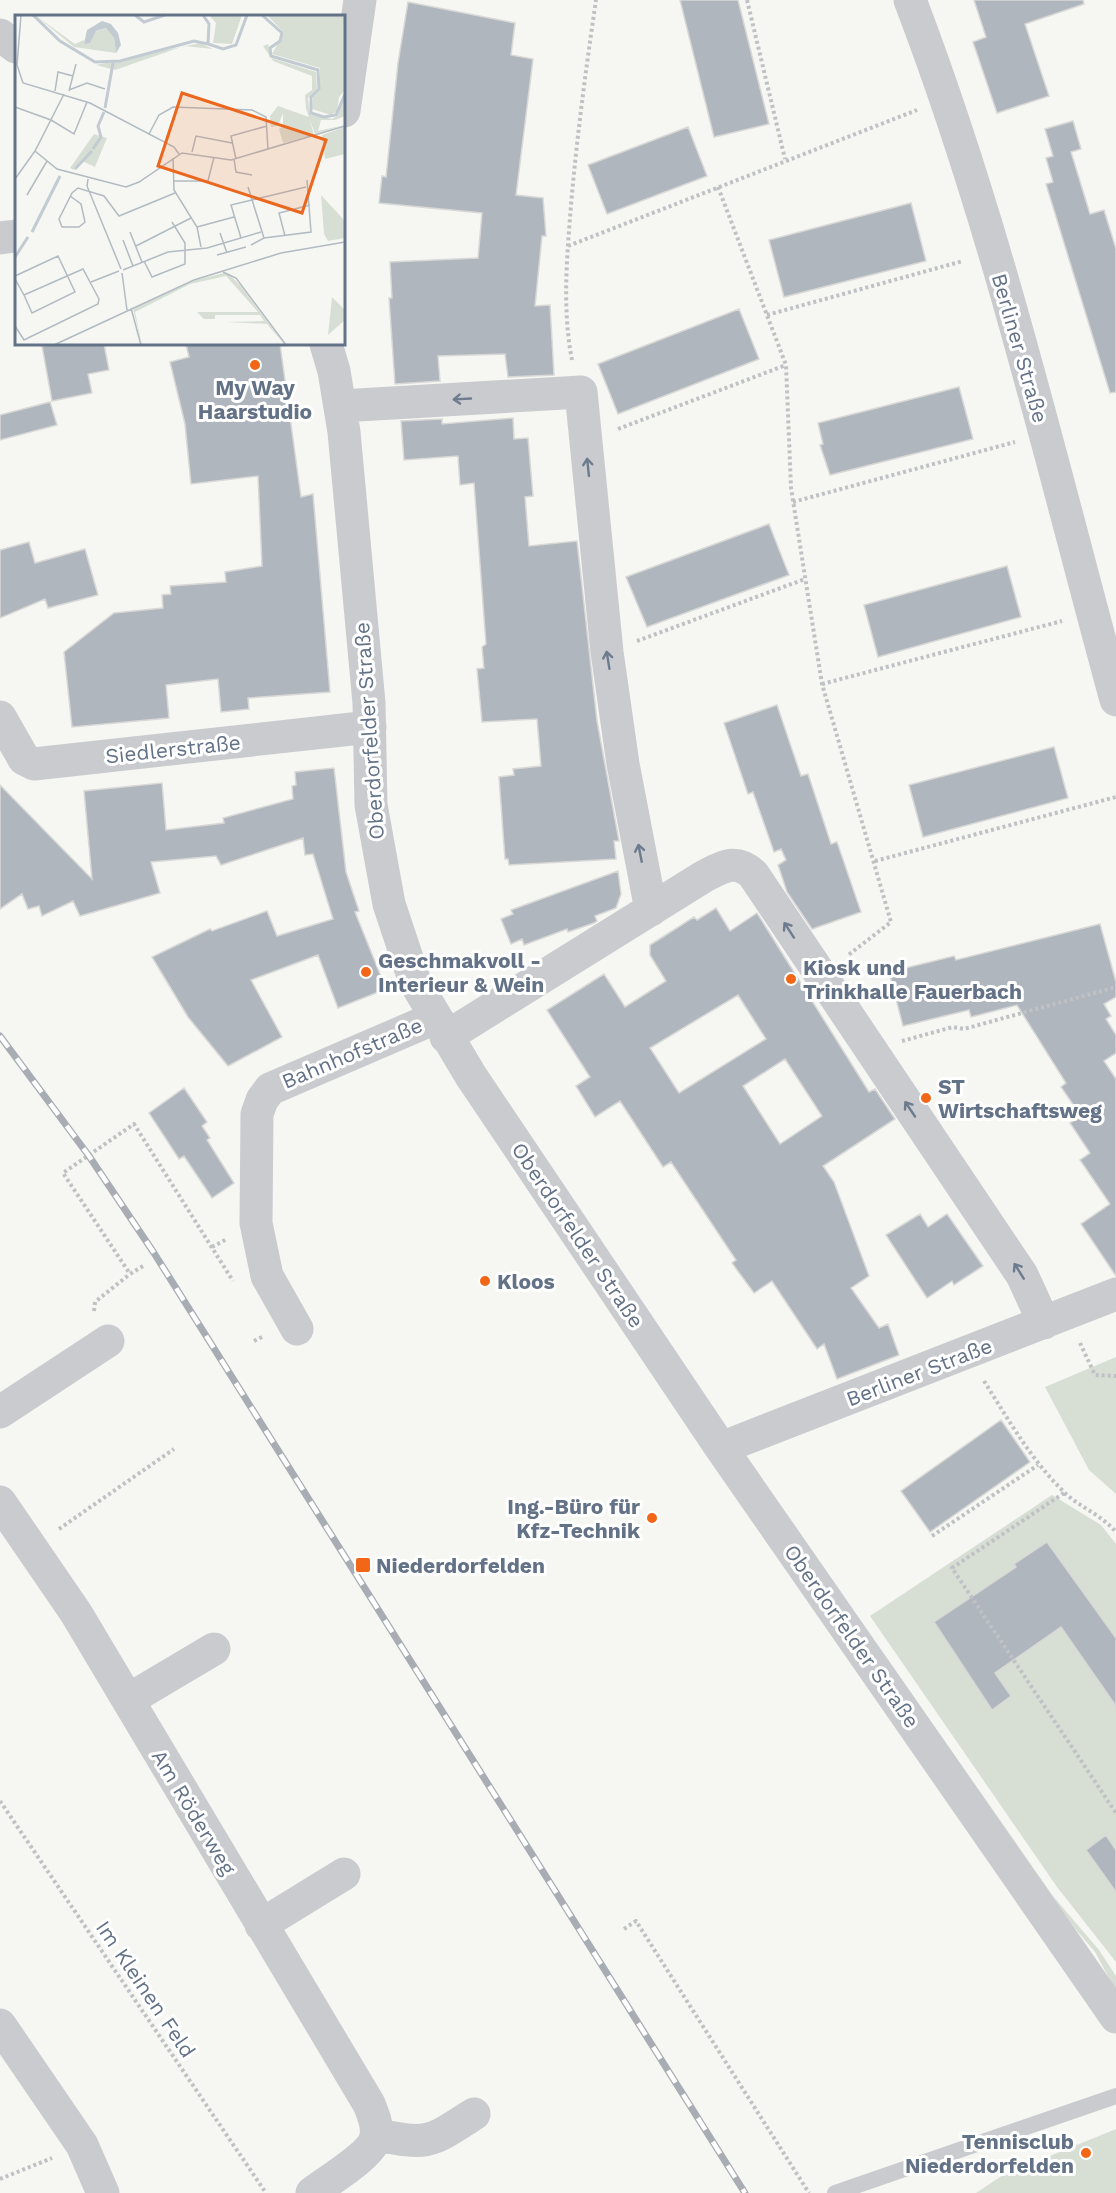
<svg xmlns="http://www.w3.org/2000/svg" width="1116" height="2193" viewBox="0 0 1116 2193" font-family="'Work Sans',sans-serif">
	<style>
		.green { fill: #d7dfd4 }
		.building { fill: #b0b6be; stroke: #d8d8d6; stroke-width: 1.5; fill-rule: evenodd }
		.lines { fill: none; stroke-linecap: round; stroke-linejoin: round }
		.path { stroke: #bfc1c4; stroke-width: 4; stroke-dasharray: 3 3; stroke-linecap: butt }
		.service { stroke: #c9cbcf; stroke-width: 16 }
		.minor { stroke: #c9cbcf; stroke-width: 33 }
		.rail-casing { stroke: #a8acb3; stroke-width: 7 }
		.rail { stroke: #fff; stroke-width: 4.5; stroke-dasharray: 14; stroke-linecap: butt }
		.oneway { stroke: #6d7b8e }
		.poi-dot { fill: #f26618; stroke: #fff; stroke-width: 2 }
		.labels { text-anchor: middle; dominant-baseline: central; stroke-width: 6; stroke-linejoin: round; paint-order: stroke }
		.street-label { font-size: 21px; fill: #637287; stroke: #fff }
		.poi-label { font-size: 21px; font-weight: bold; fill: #637287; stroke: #fff; text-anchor: start }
		.inset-river { fill: none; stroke: #c2cbd2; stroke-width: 3 }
		.inset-road { fill: none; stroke: #b2bac2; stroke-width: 1.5 }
		.view { fill: #eb671e; fill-opacity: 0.15; stroke: #eb671e; stroke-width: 3 }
		.inset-edge { fill: none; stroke: #637287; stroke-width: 3 }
	</style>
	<rect width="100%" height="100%" fill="#f6f7f3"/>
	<!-- green -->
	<path class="green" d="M1116,1357V1494L1089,1470L1045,1387Z
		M1052,1495L1101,1525L1116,1544V1962L1057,1887L870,1616Z
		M875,1641L1053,1896L1099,1950L1116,1976V1991L1095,1952L1050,1899Z
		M1116,2129V2193H976L1003,2175Z"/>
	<!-- building -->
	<path class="building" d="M680,0H738L769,124L714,137Z
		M974,0H1083L1084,4L1025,24L1049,96L997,113L973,42L986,37Z
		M408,2L515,23L511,55L533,59L516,195L543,198L546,236H542L535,306L550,305L554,375L508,377L505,354L438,356L440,381L395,384L389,298H392L390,262L478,258L482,213L379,203L382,176L386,177L398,63Z
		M1073,121L1081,149L1071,152L1090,214L1104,210L1116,249V392L1110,393L1046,184L1053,182L1046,158L1053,156L1045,129Z
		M688,127L707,176L607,214L588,165Z
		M911,203L926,261L784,297L769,240Z
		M739,309L759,359L618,414L598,364Z
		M58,344H104L109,370L88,374L92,393L52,401L42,346Z
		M186,344H280L301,497L313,494L330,692L248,698L249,709L221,712L218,679L166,685L169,718L72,727L64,652L114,613L163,608L162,595L171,594L170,586L226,582L225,572L262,566L258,476L191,484L185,424L170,362L189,357Z
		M959,387L973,439L830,475L820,445L823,444L818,423Z
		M50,402L57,425L0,440V415Z
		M513,418L514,439L528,438L533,496L525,497L529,546L577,541L597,721L619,841H614L616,859L509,865L508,859H505L499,777L514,775L513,769L541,766L537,719L482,722L477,669L484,668L482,647L486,644L474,483L460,485L458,456L404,460L401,421L442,419V424Z
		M769,524L789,575L647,627L626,577Z
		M29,542L35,563L85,549L98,595L48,608L45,599L0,618V550Z
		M1007,566L1021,617L878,657L864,605Z
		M777,705L801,776L808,774L831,844L837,842L861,912L812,929L787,892L778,865L786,860L781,849L774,852L753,792L748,794L724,723Z
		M1054,747L1068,798L923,837L909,785Z
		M334,768L346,872L359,911L355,912L386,989L338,1008L318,955L251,980L282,1037L228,1066L188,1017L152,957L210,929L212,931L267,911L277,936L333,919L313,854L305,855L303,838L221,865L216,856L151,862L160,893L80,916L73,901L42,916L39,906L28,909L22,894L0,909V785L92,879L84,791L162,783L166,830L224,823L223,818L293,799L292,786L296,785L295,772Z
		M618,871L621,894L616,908L595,916L597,921L594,923L568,932L567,929L524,945L522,939L511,944L501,919L513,914L511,910Z
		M716,908L730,931L757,913L869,1092L875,1089L895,1119L823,1166L834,1182L869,1276L851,1288L879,1328L888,1324L899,1355L837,1379L824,1344L817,1349L772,1281L754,1293L732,1263L736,1260L671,1162L663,1167L620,1101L595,1117L576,1086L590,1077L547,1010L604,974L625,1007L666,981L650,955V945L694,917L697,920ZM738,995L766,1039L679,1093L650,1048ZM785,1059L822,1116L780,1144L743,1086Z
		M1100,924L1116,982V997L1104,1004L1111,1016L1106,1019L1116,1035V1053L1104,1061L1116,1079V1276L1081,1224L1110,1204L1080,1160L1090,1153L1070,1123L1081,1116L1061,1087L1066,1083L1017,1005L971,1017L969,1010L903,1026L889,972L954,956L956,960Z
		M184,1088L207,1122L202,1126L210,1138L207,1140L234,1183L212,1198L184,1156L179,1159L149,1113Z
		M920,1214L928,1227L947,1214L983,1266L954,1285L952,1281L927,1298L886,1235Z
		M1001,1420L1030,1462L930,1532L901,1491Z
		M1047,1542L1116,1638V1706L1061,1627L995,1673L1011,1696L992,1710L934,1622L1016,1567L1014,1564Z
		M1106,1835L1116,1850V1892L1086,1850Z"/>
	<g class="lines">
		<!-- path -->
		<path class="path" d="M747,0L785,159
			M718,187L786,365L791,488L822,684L891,922L847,956
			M568,246L917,110
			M767,315L963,261
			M572,360C562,309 567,257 571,205C577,136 586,68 596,0
			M618,429L786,365
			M793,502L1015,442
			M637,641L805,579
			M822,684L1062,621
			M875,861L1116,797
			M902,1041L953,1027L964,1029L1116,987
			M212,1247L227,1239
			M143,1266L130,1274L63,1173L134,1124L233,1281
			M94,1311L95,1302L130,1274
			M254,1341L264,1336
			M1080,1343L1095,1375L1116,1376
			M984,1381C1008,1419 1030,1458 1062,1490C1078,1507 1101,1514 1116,1532
			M1064,1493L952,1568L1116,1813
			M59,1529L174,1449
			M932,1536L1038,1465
			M0,1801L266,2193
			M624,1929L636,1921L809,2193
			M0,2179L52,2158"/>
		<!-- service -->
		<path class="service" d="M835,2193L1116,2096"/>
		<!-- minor -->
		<path class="minor" d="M910,0C997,227 1052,466 1116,700
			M0,35L16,47
			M344,111L360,0
			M0,238L16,236
			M326,344L334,371L344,432L369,703L371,805L389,904L415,982L471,1076L721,1448L1116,2017
			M341,406L581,392L607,652L623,764L651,910
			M0,717L24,759L34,764L370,727
			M446,1037L703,877C722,867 735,858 753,874L1022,1275L1044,1323
			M297,1329L267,1276L256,1223L257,1114L262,1100L270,1089L435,1018
			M0,1412L108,1341
			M721,1448L1116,1294
			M0,1502L76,1613L369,2104C373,2114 378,2125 376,2136C373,2155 327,2181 312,2193
			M128,1700L214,1649
			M261,1925L344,1874
			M0,2025L82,2145L103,2193
			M377,2135C429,2145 429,2143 474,2114"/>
		<!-- rail casing -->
		<g class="rail-casing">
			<path id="rail" d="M0,1036L89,1156L154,1253L745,2193"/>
		</g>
		<!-- rail -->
		<use href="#rail" class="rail"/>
	</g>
	<!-- one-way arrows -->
	<defs><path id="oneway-shaft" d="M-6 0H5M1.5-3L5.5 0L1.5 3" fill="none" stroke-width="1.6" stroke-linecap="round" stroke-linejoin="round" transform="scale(1.5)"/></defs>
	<g class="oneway">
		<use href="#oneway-shaft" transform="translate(462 399) rotate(177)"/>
		<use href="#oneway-shaft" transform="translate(588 467) rotate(-96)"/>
		<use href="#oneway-shaft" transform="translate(608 660) rotate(-99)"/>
		<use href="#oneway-shaft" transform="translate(640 853) rotate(-101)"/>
		<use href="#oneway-shaft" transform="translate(789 930) rotate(-123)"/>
		<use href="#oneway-shaft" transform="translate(910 1109) rotate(-124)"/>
		<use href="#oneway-shaft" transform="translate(1019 1271) rotate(-122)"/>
	</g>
	<!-- markers -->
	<g class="poi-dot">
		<circle cx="255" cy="365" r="6"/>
		<circle cx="366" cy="972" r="6"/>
		<circle cx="791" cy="979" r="6"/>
		<circle cx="926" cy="1098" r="6"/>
		<circle cx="485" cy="1281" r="6"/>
		<circle cx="652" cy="1518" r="6"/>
		<rect x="355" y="1557" width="16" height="16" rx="3"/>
		<circle cx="1086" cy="2153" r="6"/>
	</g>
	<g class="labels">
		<!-- street labels -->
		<g class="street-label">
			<text transform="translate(1020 348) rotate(74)">Berliner Straße</text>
			<text transform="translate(369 731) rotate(-94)">Oberdorfelder Straße</text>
			<text transform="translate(173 749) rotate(-6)">Siedlerstraße</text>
			<text transform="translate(352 1053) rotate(-23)">Bahnhofstraße</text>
			<text transform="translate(578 1235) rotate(56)">Oberdorfelder Straße</text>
			<text transform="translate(919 1372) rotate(-21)">Berliner Straße</text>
			<text transform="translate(852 1636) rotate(55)">Oberdorfelder Straße</text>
			<text transform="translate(194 1812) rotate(59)">Am Röderweg</text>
			<text transform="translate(146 1989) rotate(56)">Im Kleinen Feld</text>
		</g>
		<!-- poi labels -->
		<g class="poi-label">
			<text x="255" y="387" text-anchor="middle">My Way<tspan x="255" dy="24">Haarstudio</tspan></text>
			<text x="378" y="960">Geschmakvoll -<tspan x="378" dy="24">Interieur &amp; Wein</tspan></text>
			<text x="803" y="967">Kiosk und<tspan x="803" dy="24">Trinkhalle Fauerbach</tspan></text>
			<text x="938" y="1086">ST<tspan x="938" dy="24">Wirtschaftsweg</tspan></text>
			<text x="497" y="1281">Kloos</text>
			<text x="640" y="1506" text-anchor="end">Ing.-Büro für<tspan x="640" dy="24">Kfz-Technik</tspan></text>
			<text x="376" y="1565">Niederdorfelden</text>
			<text x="1074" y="2141" text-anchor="end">Tennisclub<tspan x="1074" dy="24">Niederdorfelden</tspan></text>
		</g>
	</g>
	<!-- overview -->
	<g transform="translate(15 15)">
		<rect width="330" height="330" fill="#f6f7f3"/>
		<path d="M20,0L60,29L69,25L70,29L79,17L92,13L99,23L101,38L59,32ZM194,0H227L217,29L198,28L201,8ZM252,0H330V75L324,82L322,96L316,100L297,94L298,82L305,75V53L257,39L269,18ZM185,28L198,34L169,31L100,55L81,50ZM253,29L256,43L301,57L302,74L293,83L295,99L317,104L322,101L330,80V101L320,105H306L303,116L330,110L300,119L291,94L290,80L297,75V61L258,46L248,31ZM263,91L294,102L299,120L268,128L264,114L268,111V98L263,111L256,112L255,101ZM330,112V139L310,144L307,120ZM79,119L92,123L80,152L67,146L59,155L55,153ZM306,180L330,206V223L313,226L309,219ZM209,258L215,260L225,270L270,330L252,309L211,307L249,306L245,300H200V304H189L182,297H243L211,261L175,269L120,297L127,330L118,294L181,265ZM317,282L330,295V305L313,320Z" fill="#d7dfd4"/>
		<path d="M87,6L96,9L103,18L106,30L101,38L99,23L91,13L81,16L75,28L69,29L72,15Z" fill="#c2cbd2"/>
		<path class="inset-river" d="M18,0L45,26L80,47L105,46L179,26L193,29M120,0L129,7L150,0M188,0L194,9L193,29L208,34L221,30L232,0M247,0L267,18L265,26L255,33L256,41L303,55L304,74L296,82V98L309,102L321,100L330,79M90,93L98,48M78,134L86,122L83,111L89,97M60,154L77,136M17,217L45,161M0,242L13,222"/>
		<path class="inset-road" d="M6,0L2,50L8,68L75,88L159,132L164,139M54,75L72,68L90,74M40,76L43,57L58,61M54,76L61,49M0,92L36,105L59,119L72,87M134,119L144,100L158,92L237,95L251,102L253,135M20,136L42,154L111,172L124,167L167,138L216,145L330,111M177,137L181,121L217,128M158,143L159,175L182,212L186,232M219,144L221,157L237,160M221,144L216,121L252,111M0,164L20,136L49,79M73,164L72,171L106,254M158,166H193L199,142M233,172L249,223M12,180L32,146M55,181L66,189L70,207L64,212H47L44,204L57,178L63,173L89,181L104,201L160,178M182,212L219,202M115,217L127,247M205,218L212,238M270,221L264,198L295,190M226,223L216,190L291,172M108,225L118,251M236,230L249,223L296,217L292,165M121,231L176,203M202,240L231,232M129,246L137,262L170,249V228L157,207M108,255L153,237L192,233L246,217M208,257L221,263L271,330M107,258L112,295M0,261L43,241L60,277L17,298L9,280M0,264L9,280L68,254L84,284L83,289L9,325L0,311M76,267L104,256M116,293L126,330M39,330L179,265L266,238L330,227"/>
		<path class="view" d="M167,78L311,125L287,198L143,151Z"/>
		<rect width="330" height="330" class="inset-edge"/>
	</g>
</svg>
